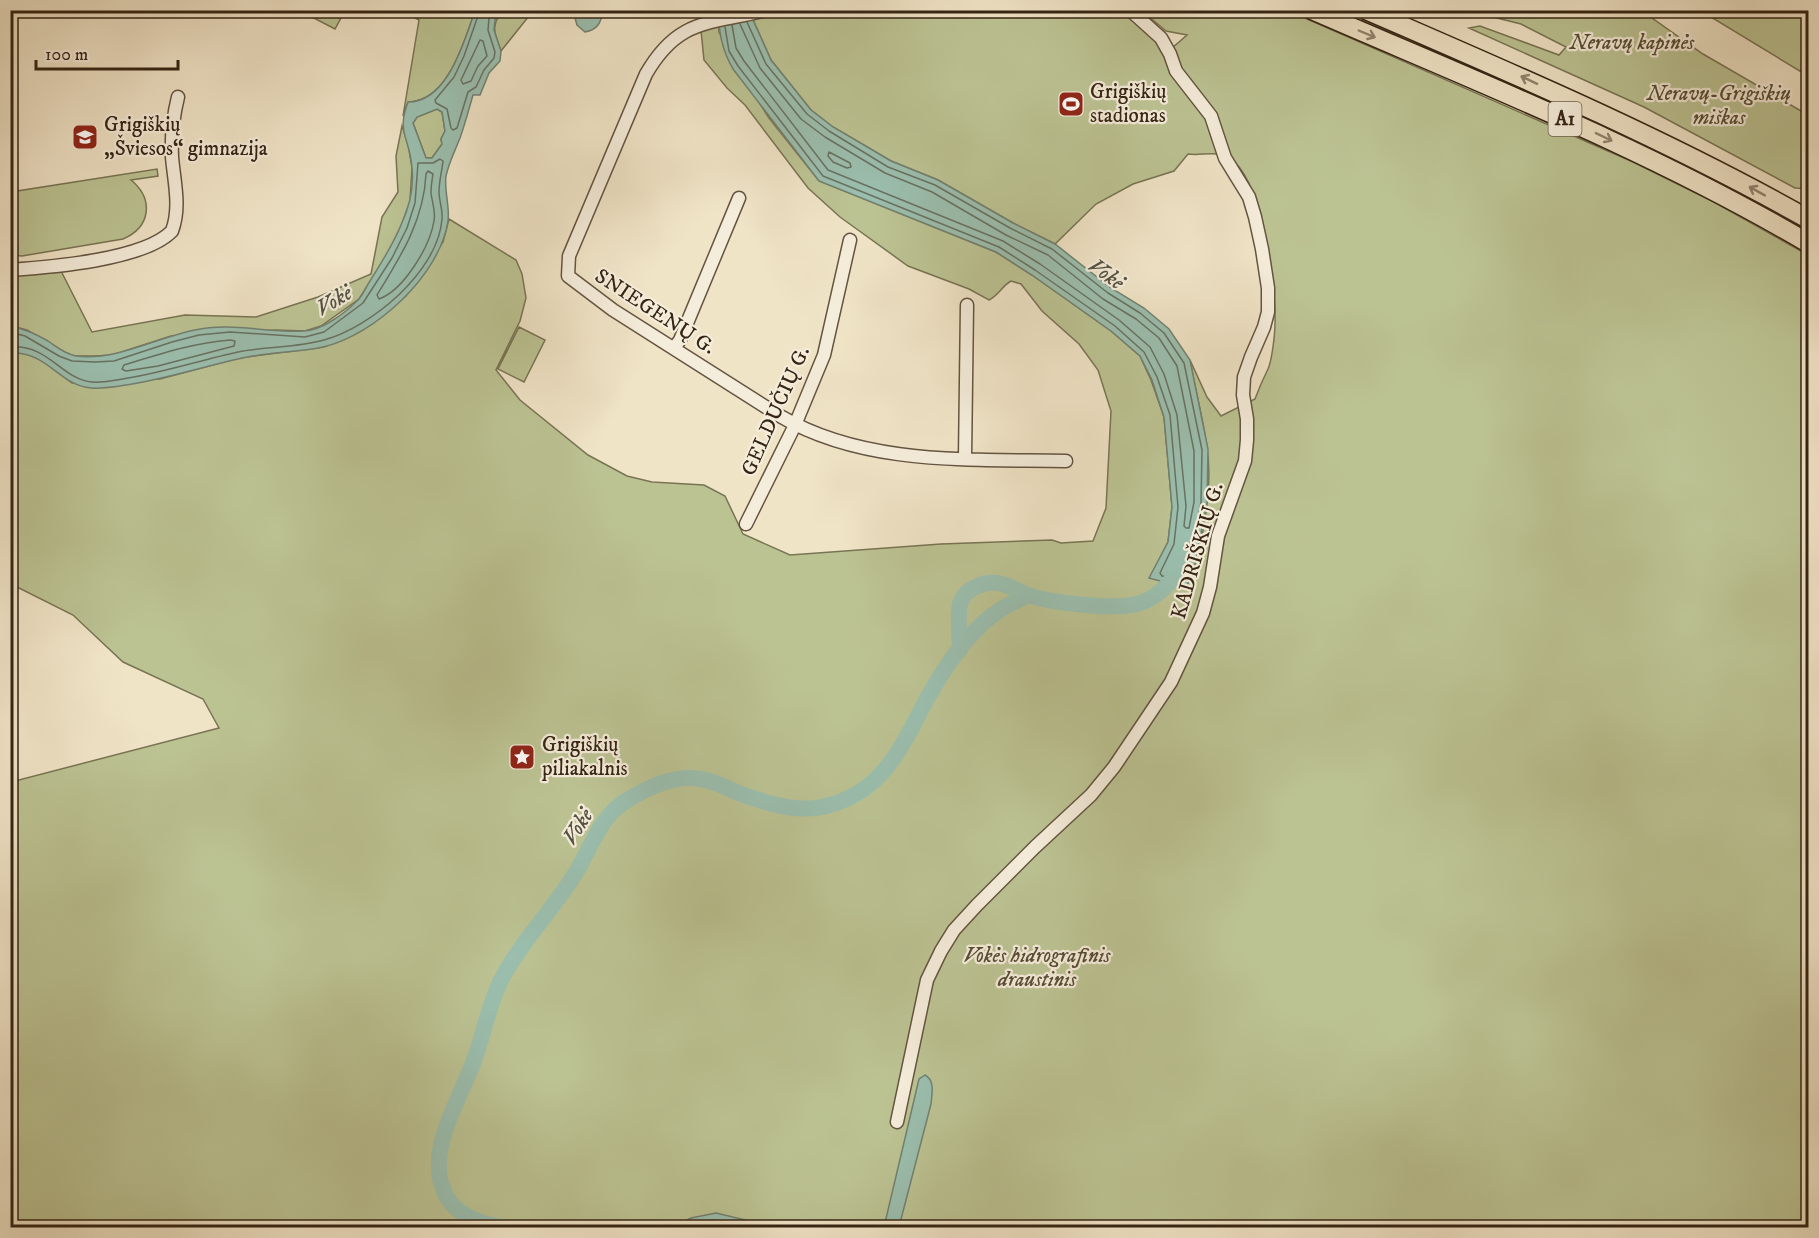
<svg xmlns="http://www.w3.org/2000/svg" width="1819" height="1238" viewBox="0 0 1819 1238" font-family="'IM FELL DW Pica',serif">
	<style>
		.green { fill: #bcc393; stroke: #787454; stroke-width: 1.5 }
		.water { fill: #9bbfaf; stroke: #728171; stroke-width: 1.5; fill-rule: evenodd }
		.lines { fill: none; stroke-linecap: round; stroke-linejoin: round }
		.shore { stroke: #687262; stroke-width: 1.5 }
		.river { stroke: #9bbfaf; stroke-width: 16 }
		.minor-casing { stroke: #645441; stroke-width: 15 }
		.highway-casing { stroke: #352414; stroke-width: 21 }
		.minor { stroke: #f5eddb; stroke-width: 12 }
		.highway { stroke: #f0e4c7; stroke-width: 18 }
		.oneway { stroke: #92846e }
		.labels { text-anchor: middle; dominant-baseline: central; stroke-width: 4.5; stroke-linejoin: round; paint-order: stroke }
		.shield { fill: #f5eddb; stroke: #6f6050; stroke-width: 1.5 }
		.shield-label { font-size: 20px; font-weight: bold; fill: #352414 }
		.park-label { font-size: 21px; font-style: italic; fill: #574c34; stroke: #f5eddb }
		.poi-label { font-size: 21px; fill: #352414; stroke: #f5eddb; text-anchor: start }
		.street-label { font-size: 21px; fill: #352414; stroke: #f5eddb }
		.water-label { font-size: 22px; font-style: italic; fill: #545242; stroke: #f5eddb }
	</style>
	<rect width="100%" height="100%" fill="#f0e4c7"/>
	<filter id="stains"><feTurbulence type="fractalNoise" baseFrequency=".00333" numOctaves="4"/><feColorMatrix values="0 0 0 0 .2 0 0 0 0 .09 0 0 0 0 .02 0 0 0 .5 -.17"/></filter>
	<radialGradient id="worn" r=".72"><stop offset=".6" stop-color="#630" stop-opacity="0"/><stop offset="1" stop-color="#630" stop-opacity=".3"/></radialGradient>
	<!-- green -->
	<path class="green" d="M780,10L1124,11L1172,48L1187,35L1166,31L1142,11H1289L1633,162L1712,201L1808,255V1227L11,1228V782L219,728L203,699L123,662L73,615L11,584V353L21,352L42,360L72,383L160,379L239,358L324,347L362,330L406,296L443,242L449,219L516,260L522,274L526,298L520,321L496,370L520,400L588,455L627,476L652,482L704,485L725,496L743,534L790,555L941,544L1052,540L1061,543L1093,541L1106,508L1111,411L1098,370L1079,344L1042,311L1021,284L1011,281C1002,286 999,295 989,300L969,289L908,266L840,217L808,188L745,105L727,88L704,60L699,11H718L719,32L753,93L769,118L819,181L996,252L1032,275L1111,331L1140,356L1151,380L1164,417L1172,507L1168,542L1154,570L1189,581C1203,546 1213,485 1207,448C1203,418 1195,389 1190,360L1207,397L1221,416L1255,399C1259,388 1263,379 1268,369C1272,360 1275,334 1275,323C1276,287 1262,177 1229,158C1216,150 1202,156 1188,154L1174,171L1133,184L1096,204L1055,244L1013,223L938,180L891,161L833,127L811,110L771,60L749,11L769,14Z
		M308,11H332L342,16L335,29L306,14Z
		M403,11H475C464,41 448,102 408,102L403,116L419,20Z
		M502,11H533L501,51C495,34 490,27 502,11Z
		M1469,11H1642L1703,54L1808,115V189L1795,188L1644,107L1469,28L1480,26L1559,55L1566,47L1521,24Z
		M1701,11H1808V76Z
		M437,109L442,112L445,131L441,139L442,144L432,158H426L413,123L417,117Z
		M402,126L408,144L412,168L410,201L401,226L387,255L359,299L321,326L305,331L276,330L171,336L112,355L95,356H74L62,351L27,330L11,326L10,275L61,271L92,332L185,315L256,317L318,297L371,274L382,217L398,192L396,156Z
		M157,169L158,176L131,180C154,199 151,227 123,239L22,256L11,255V248L18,249L11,192Z
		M519,327L545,340L524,382L498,369Z"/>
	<!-- water -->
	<path class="water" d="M475,11H502L495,20L494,30L501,51L500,61L489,73L480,95H473C469,109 465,124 460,138C455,151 449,162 446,176C444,191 450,206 448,221C440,275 375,335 323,347C295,353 266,352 238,359C202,367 168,378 132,384C119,386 104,389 91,388C60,386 47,351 11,353V326C24,329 36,334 48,341C57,347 65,354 76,356C117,361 155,338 195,330C231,322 267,333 304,331C323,330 345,313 358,300C363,295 366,287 370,281C381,263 393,245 401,225C409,208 414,187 412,168C410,138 396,133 408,102C448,102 464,41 475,11ZM437,109L442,112L445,131L441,139L442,144L432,158H426L413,123L417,117Z
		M580,11H602C602,22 597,30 585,32L577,25L575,18Z
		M718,11H749L771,60L811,110L833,127L891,161L938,180L1013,223L1055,244L1111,288L1144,308L1169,329L1190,360L1208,449L1207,503L1194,569L1186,588L1149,578L1168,542L1172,507L1164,417L1152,380L1140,356L1111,331L1032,275L996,252L819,181L733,69C722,50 719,33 718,11Z
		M925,1075C935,1080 932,1094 931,1104L899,1227H884L919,1079Z
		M716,1213L774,1227H680L681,1223L691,1218Z"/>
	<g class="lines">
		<!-- shore -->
		<path class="shore" d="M480,10L464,56L454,77L435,100L436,103L447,109L451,128L453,130L457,128L468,92L476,87L484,70L494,58L495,52L488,30L489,18L494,10
			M732,25L736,48L744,61L828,170L1003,241L1040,264L1119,320L1150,347L1164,374L1177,415L1186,506L1184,526L1186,528H1189L1194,502V451L1177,366L1159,338L1136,319L1103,299L1048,255L1006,235L932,192L885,173L825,137L801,119L760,68L740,24
			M725,27L729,51L738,66L823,176L999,247L1035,270L1115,326L1144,352L1157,377L1170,415L1178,507L1174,544L1160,573L1162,576L1182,580L1188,567L1201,503L1202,450L1184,363L1164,333L1140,313L1108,293L1052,249L1010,228L935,185L888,167L829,131L807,114L766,64L747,22
			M480,40L483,41L487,56L478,66L471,81L463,84L461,80Z
			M829,152L850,163L851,167L847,168L833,162L828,156Z
			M428,171L433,174C432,180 431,186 431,193C432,202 436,211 434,221C430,246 404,290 379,299L377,295C401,256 424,220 426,174Z
			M10,332L25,336L59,356L72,361L95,362L114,361L172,342L199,335L230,332L305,337L324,332L363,303L392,258L407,228L415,203L418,163H433L440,159L443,161C442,171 439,181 439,192C439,201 443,210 442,219C438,272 371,327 324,340C297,348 266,346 238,352C201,360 165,372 128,378C116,380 103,383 92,382C61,379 49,344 10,347
			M230,340L235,341L234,346L158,366L126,371L122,369L124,365C160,354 193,343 230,340Z
			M687,1228C706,1214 729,1222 750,1228"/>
		<!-- river -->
		<path class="river" d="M960,650C960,636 957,617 960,604C965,587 987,580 1002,584C1011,586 1019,592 1028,595C1052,603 1113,610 1137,604C1157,599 1172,582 1181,565
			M507,1228C479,1224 451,1215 442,1186C428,1147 462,1095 475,1058C484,1032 489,1004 501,980C522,940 555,908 578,869C592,844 602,814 629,799C647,788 666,779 687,778C704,777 721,785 736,792C782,810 820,819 864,789C895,767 910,730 928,697C946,665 969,630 1000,610C1009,604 1019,600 1028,595
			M599,1228H616"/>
		<!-- minor casing -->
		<g class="minor-casing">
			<path id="minor" d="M766,10C710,25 679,17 646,74L569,256L568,276L613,310L780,416C865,466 971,459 1066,461
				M10,270C51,267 144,260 172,231C181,207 174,181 172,157C171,136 173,117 178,97
				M674,348L680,340L739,198
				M965,458L967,305
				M746,524L795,425L824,355L850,240
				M897,1122L927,980L941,951L954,930L977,905L1035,847L1091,795L1114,767L1171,682L1203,613L1210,587L1218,536L1245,461L1247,440V419L1243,395L1244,377L1251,357L1264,327L1268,312V288L1262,249L1255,217L1249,197L1225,158L1211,116L1176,71L1170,54L1161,38L1130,10"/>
		</g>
		<!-- highway casing -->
		<g class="highway-casing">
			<path id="highway" d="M1312,10C1480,83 1650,150 1808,243
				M1366,10C1516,75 1666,139 1808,219"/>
		</g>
		<!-- minor -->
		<use href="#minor" class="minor"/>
		<!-- highway -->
		<use href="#highway" class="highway"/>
	</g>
	<!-- one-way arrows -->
	<defs><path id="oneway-shaft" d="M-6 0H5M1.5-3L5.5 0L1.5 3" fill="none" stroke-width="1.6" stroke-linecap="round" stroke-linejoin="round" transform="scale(1.5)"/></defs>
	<g class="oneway">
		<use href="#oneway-shaft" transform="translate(1367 34) rotate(23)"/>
		<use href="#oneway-shaft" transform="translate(1529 80) rotate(-155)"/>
		<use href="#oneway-shaft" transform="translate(1604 137) rotate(26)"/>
		<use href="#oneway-shaft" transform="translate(1757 191) rotate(-151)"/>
	</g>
	<!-- icons -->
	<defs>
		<g id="stadium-square" transform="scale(1.35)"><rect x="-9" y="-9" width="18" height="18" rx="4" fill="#8f2418" stroke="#f5eddb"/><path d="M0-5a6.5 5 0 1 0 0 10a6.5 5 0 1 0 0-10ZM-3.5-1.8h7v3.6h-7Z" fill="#fff"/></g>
		<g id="school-square" transform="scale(1.35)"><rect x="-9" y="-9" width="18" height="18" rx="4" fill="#8f2418" stroke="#f5eddb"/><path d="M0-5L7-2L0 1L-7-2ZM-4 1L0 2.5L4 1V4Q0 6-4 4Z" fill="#fff"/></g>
		<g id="sight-square" transform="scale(1.35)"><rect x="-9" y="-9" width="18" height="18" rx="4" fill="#8f2418" stroke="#f5eddb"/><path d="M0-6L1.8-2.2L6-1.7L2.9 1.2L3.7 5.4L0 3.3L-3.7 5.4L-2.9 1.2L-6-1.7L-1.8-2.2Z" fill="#fff"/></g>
	</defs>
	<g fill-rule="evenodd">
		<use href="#stadium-square" x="1071" y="104"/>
		<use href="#school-square" x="85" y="137"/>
		<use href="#sight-square" x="522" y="757"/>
	</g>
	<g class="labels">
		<!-- shield labels -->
		<rect class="shield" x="1548.5" y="102" width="33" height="34" rx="4.5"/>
		<g class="shield-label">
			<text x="1565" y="119">A1</text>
		</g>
		<!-- park labels -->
		<g class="park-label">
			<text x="1632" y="43">Neravų kapinės</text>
			<text x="1719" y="94">Neravų-Grigiškių<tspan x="1719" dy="24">miškas</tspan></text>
			<text x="1037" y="956">Vokės hidrografinis<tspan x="1037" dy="24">draustinis</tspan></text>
		</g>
		<!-- poi labels -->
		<g class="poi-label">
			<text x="1090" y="92">Grigiškių<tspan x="1090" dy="24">stadionas</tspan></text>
			<text x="104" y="125">Grigiškių<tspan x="104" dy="24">„Šviesos“ gimnazija</tspan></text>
			<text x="542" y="745">Grigiškių<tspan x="542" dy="24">piliakalnis</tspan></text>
		</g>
		<!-- street labels -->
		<g class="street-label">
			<text transform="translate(655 312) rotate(33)">SNIEGENŲ G.</text>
			<text transform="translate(776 411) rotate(-66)">GELDUČIŲ G.</text>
			<text transform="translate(1198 551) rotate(-74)">KADRIŠKIŲ G.</text>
		</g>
		<!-- water labels -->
		<g class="water-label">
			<text transform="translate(1106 274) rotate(35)">Vokė</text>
			<text transform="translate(334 301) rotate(-32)">Vokė</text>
			<text transform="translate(578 827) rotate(-58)">Vokė</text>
		</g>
	</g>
	<!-- margin -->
	<rect width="1819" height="1238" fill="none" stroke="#f0e4c7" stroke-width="36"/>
	<rect x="12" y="12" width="1795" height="1214" fill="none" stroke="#352414" stroke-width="3"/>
	<rect x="18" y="18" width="1783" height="1202" fill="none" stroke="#352414" stroke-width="1.5"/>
	<!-- scale -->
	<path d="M36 60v9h142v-9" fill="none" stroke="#352414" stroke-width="3"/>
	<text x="45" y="60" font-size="18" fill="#352414" stroke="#f5eddb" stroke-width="4.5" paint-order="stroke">100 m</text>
	<rect width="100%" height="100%" filter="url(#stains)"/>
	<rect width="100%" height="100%" fill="url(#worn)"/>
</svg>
